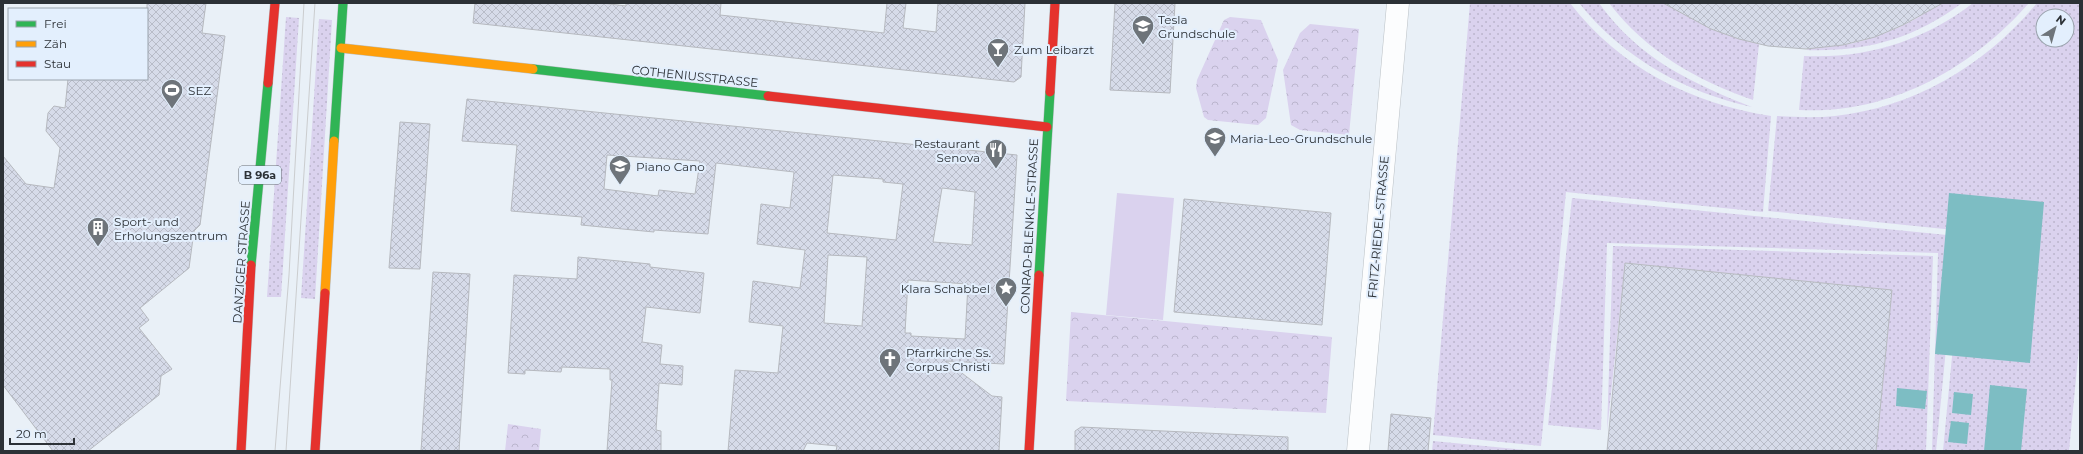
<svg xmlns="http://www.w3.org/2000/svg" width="2083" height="454" viewBox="0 0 2083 454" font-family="Montserrat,sans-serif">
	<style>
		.grass { fill: url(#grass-dots); fill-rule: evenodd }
		.park { fill: url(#park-crowns) }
		.pitch { fill: #dad2ee }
		.water { fill: #7dbdc3 }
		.building { fill: url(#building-cross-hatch); stroke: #b6b9bf; fill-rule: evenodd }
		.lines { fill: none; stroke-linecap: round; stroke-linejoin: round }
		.street-casing { stroke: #bac0c5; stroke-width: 23 }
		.fast-casing { stroke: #bac0c5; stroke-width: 10 }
		.slow-casing { stroke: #bac0c5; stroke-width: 10 }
		.jam-casing { stroke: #bac0c5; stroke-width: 10 }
		.street { stroke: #fcfdfe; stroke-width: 22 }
		.fast { stroke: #30b455; stroke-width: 9 }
		.slow { stroke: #ff9f0a; stroke-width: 9 }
		.jam { stroke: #e5322d; stroke-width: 9 }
		.tram { stroke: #cbcdcf; stroke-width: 1 }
		.labels { text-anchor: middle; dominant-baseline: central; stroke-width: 4; stroke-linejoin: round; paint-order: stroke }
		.shield { fill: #e3effd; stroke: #636a72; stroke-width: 1 }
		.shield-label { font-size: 11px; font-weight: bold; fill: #2c3136 }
		.poi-label { font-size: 12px; fill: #2c3136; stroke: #e3effd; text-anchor: start }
		.street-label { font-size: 12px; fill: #2c3136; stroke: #e3effd }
	</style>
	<defs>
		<pattern id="grass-dots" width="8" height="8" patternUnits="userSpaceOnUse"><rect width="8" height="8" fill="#dad2ee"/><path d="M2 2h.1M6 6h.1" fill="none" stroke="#bbb5cd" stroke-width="1.8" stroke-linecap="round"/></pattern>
		<pattern id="park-crowns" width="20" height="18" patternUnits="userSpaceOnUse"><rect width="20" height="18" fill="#dad2ee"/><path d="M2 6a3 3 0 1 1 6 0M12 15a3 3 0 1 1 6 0" fill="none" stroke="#bbb5cd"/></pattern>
		<pattern id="building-cross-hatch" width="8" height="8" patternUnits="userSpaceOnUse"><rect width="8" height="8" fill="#d6dbe9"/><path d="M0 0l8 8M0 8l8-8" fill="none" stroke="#b8bcc8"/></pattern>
	</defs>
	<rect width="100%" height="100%" fill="#e9f0f7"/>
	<!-- grass -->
	<path class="grass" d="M1470,3H1570C1619,67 1692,104 1771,116L1763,212L1566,192L1541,446L1433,435Z
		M1579,3H1599C1638,58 1691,83 1752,107C1684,92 1623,58 1579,3Z
		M1609,3H1667L1711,29L1759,44L1753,100C1697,81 1646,51 1609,3Z
		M1940,3H1962C1914,39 1866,52 1806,50C1810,47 1845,45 1854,43C1885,35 1914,22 1940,3Z
		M1973,3H2029C1971,69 1889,115 1799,110L1804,56C1866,59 1924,41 1973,3Z
		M2037,3H2080V337L2069,451H1943L1964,231L1768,211L1777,116C1796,117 1816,118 1835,116C1914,108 1987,64 2037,3ZM2043,16H2067V40H2043Z
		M286,17L299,18L281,297H267Z
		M319,19L332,20L315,299L301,298Z
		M1572,198L1957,236L1936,451H1932L1938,253L1607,243L1601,430L1548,425Z
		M1613,246L1933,256L1926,451H1876L1892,290L1625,263L1607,431Z
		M1433,441L1536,451H1432Z"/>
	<!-- park -->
	<path class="park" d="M1230,17L1261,20L1278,60L1266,118L1258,125L1208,120L1204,117L1196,88L1197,80L1224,20Z
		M1310,24L1359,29L1349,135L1300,130L1291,125L1283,70L1300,33Z
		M1071,312L1332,337L1326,413L1066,401Z
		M508,424L541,429L539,451H505Z"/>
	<!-- pitch -->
	<path class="pitch" d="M1117,193L1174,198L1163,320L1106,315Z"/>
	<!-- water -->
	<path class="water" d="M1949,193L2044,202L2030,363L1935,354Z
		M1990,385L2027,389L2021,451H1984Z
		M1897,388L1927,391L1925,409L1896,406Z
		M1954,392L1973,394L1971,415L1952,413Z
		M1951,421L1969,423L1967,444L1948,442Z"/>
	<!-- building -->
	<path class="building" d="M147,3H206L202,33L225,36L200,225L194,231L189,268L140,308L149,320L139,328L172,369L161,376L159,395L88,451H53L3,385V156L26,184L54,188L60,148L46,131L48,113L54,106L65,108L68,79H147Z
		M475,3H602L626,6V3H721L720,15L884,33L887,3H906L903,28L936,32L938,3H1025L1021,77L1014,82L473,23Z
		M1115,3H1175L1170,93L1110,90Z
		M1663,3H1943L1903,25L1875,37L1843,45L1806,49L1768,46L1739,39L1711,29Z
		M467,99L1017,155L1004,364L946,361L992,396L1002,397L999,451H836L837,446L807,443L803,451H728L735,370L778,373L783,326L749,322L753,281L800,288L805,250L757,244L761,204L790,208L794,172L716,163L708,234L654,230V232L581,225L582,217L511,211L517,145L462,141ZM607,155L700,161L695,194L659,190L658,196L604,189ZM833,175L883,179V182L903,184L896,240L827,233ZM942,188L975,192L972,245L933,242ZM828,255L867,257L862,326L824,323ZM908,280L968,284L965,339L911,336V333H905Z
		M400,122L430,124L420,269L389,268Z
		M1184,199L1331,213L1322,325L1174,312Z
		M578,257L650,264V267L704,273L700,313L646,307L642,342L662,345L660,364L683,366L682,385L659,383L656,430L661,431V451H607L612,380H610V369L562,367L561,372L525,370V374L508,373L514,275L577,279Z
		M1625,263L1892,290L1876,451H1607Z
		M433,272L470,274L459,451H421Z
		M1391,414L1431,418L1428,451H1388Z
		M1081,427L1288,437V451H1075V431Z"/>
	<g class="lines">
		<!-- street casing -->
		<g class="street-casing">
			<path id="street" d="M1358,451L1398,3"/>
		</g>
		<!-- fast casing -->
		<g class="fast-casing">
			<path id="fast" d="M533,69L768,96
				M334,141L343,3
				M251,265L268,83
				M1039,275L1050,92"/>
		</g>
		<!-- slow casing -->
		<g class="slow-casing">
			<path id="slow" d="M341,48L533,69
				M325,293L334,141"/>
		</g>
		<!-- jam casing -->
		<g class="jam-casing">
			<path id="jam" d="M268,83L275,3
				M1050,92L1055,3
				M768,96L1047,127
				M241,451L251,265
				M315,451L325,293
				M1029,451L1039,275"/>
		</g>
		<!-- street -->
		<use href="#street" class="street"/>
		<!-- fast -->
		<use href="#fast" class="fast"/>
		<!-- slow -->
		<use href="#slow" class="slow"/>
		<!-- jam -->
		<use href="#jam" class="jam"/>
		<!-- tram -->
		<path class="tram" d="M275,451L289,275L304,3
			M286,451L315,3"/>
	</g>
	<!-- icons -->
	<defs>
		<g id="school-pin" transform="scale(1.15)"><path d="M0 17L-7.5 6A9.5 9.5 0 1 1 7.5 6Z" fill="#6e747a" stroke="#e3effd"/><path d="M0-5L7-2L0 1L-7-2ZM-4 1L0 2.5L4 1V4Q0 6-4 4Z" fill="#fff"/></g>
		<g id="bar-pin" transform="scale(1.15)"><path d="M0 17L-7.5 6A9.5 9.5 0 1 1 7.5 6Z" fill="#6e747a" stroke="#e3effd"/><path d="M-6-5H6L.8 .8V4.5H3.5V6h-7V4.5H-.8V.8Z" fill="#fff"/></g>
		<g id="stadium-pin" transform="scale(1.15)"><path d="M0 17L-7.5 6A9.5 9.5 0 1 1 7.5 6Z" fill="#6e747a" stroke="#e3effd"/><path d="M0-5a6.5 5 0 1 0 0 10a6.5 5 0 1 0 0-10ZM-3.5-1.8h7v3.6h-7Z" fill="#fff"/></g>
		<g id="restaurant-pin" transform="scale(1.15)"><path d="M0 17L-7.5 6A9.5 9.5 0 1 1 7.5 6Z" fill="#6e747a" stroke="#e3effd"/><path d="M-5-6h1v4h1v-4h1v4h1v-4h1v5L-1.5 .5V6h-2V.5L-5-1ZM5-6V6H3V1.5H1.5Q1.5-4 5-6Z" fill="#fff"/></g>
		<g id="building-pin" transform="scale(1.15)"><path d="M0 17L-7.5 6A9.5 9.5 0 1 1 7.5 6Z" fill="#6e747a" stroke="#e3effd"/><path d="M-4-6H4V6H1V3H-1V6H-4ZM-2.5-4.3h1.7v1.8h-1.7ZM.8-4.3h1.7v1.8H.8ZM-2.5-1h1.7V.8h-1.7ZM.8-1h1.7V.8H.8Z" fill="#fff"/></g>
		<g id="sight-pin" transform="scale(1.15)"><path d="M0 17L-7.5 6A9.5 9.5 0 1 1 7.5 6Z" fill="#6e747a" stroke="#e3effd"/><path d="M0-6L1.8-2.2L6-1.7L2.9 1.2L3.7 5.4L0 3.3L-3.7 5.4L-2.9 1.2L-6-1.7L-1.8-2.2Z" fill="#fff"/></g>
		<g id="church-pin" transform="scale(1.15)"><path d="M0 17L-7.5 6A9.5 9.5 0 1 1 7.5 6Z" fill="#6e747a" stroke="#e3effd"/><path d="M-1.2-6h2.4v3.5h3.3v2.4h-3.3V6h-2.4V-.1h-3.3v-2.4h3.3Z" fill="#fff"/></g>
	</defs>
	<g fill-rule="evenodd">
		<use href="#school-pin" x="1143" y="26"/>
		<use href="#bar-pin" x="998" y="49"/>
		<use href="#stadium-pin" x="172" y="90"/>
		<use href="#school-pin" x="1215" y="138"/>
		<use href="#restaurant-pin" x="996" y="150"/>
		<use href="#school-pin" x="620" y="166"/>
		<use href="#building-pin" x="98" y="228"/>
		<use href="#sight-pin" x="1006" y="288"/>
		<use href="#church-pin" x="890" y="359"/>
	</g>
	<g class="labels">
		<!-- shield labels -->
		<rect class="shield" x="239" y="166" width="42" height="18" rx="3"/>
		<g class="shield-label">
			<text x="260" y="175">B 96a</text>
		</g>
		<!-- poi labels -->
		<g class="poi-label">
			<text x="1158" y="19">Tesla<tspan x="1158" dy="14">Grundschule</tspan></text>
			<text x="1014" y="49">Zum Leibarzt</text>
			<text x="188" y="90">SEZ</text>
			<text x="1230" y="138">Maria-Leo-Grundschule</text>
			<text x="980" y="143" text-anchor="end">Restaurant<tspan x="980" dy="14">Senova</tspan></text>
			<text x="636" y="166">Piano Cano</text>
			<text x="114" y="221">Sport- und<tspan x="114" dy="14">Erholungszentrum</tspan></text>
			<text x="990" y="288" text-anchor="end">Klara Schabbel</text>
			<text x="906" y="352">Pfarrkirche Ss.<tspan x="906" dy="14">Corpus Christi</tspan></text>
		</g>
		<!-- street labels -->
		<g class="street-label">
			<text transform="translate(695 76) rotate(6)">COTHENIUSSTRASSE</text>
			<text transform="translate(1029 226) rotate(-87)">CONRAD-BLENKLE-STRASSE</text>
			<text transform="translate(1378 227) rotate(-85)">FRITZ-RIEDEL-STRASSE</text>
			<text transform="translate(241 262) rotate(-86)">DANZIGER STRASSE</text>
		</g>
	</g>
	<!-- border -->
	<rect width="2083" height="454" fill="none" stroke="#2c3136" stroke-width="8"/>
	<!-- legend -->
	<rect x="8" y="8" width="140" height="72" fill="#e3effd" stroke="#9aa3ad"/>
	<rect x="16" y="21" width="20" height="6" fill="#30b455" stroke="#9aa3ad"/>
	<text x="44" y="28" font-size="12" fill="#2c3136">Frei</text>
	<rect x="16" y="41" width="20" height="6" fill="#ff9f0a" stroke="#9aa3ad"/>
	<text x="44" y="48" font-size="12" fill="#2c3136">Zäh</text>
	<rect x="16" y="61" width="20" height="6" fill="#e5322d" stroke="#9aa3ad"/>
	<text x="44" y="68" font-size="12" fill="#2c3136">Stau</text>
	<!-- north arrow -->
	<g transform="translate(2055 28) rotate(37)"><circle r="19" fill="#e3effd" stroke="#9aa3ad"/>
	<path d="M0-3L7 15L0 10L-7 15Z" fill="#6e747a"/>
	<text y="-6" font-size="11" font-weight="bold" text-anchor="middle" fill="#2c3136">N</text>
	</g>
	<!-- scale -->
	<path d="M10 438v6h64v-6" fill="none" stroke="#2c3136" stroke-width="2"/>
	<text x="16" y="438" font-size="12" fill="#2c3136" stroke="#e3effd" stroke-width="3" paint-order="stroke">20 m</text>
</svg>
